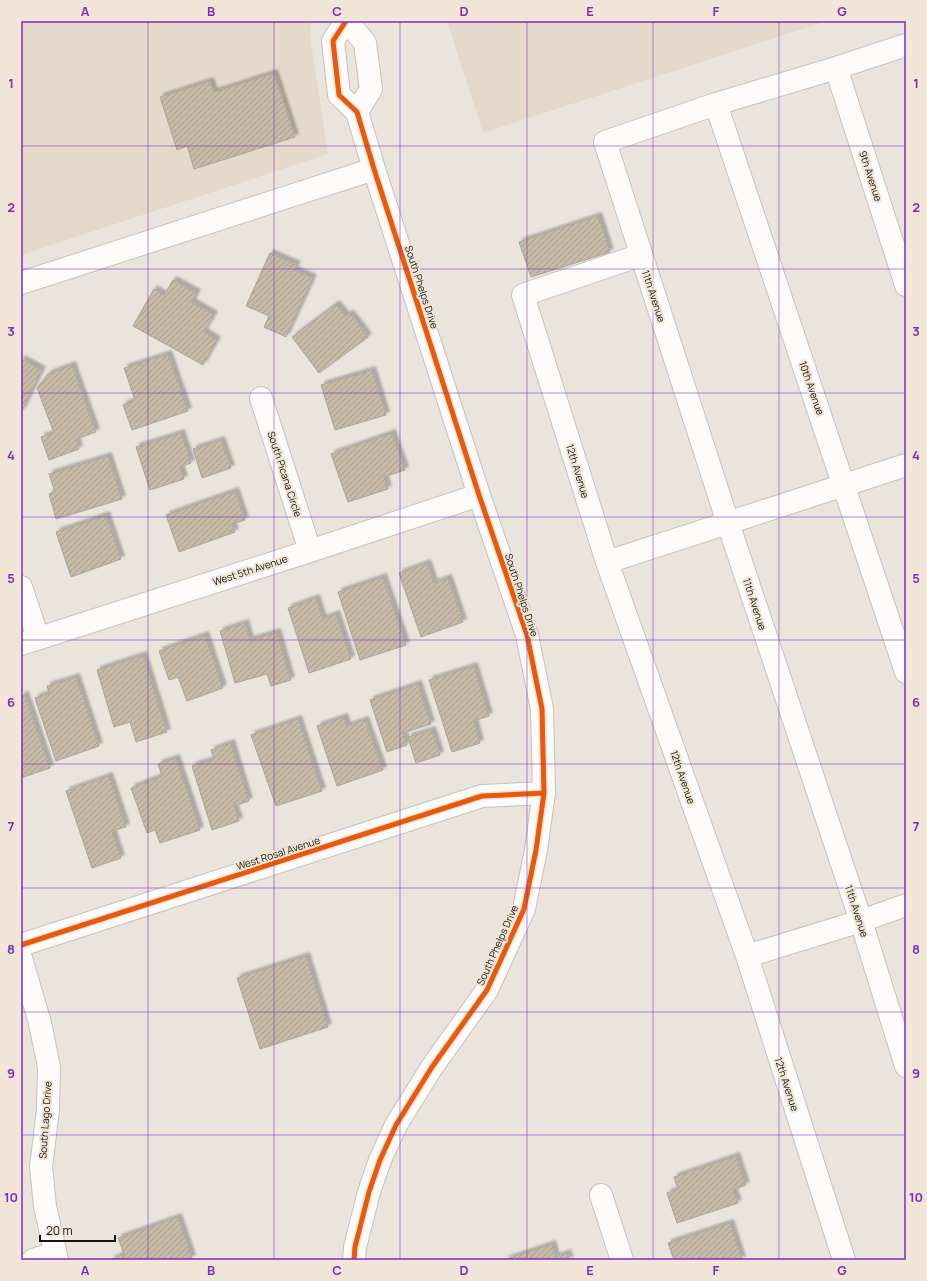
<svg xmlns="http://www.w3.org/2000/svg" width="927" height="1281" viewBox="0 0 927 1281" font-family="Manrope,sans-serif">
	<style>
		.built { fill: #e4d9cb }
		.building { fill: url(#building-hatch); stroke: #a9a49e; filter: url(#shadow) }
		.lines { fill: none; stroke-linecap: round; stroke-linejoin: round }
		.minor-casing { stroke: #c7c2bd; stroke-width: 24 }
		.minor { stroke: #fcfbfa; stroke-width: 22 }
		.cycleway-casing { stroke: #f0e5d7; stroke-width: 8 }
		.cycleway { stroke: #e8590c; stroke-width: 5 }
		.grid { fill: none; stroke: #7b2cbf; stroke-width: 1; stroke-opacity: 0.55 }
		.labels { text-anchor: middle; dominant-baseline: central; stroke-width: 4; stroke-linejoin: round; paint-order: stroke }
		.street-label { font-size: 10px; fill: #17140f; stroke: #f0e5d7 }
		.neatline { fill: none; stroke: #7b2cbf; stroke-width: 1.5 }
		.grid-label { font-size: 13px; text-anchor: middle; font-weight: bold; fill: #7b2cbf }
	</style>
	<defs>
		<pattern id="building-hatch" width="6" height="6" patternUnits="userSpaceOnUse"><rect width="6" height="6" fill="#c6b9a5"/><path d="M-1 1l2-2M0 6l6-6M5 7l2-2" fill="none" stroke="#a99e8d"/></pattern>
		<filter id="shadow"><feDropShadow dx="3.5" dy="-3.5" stdDeviation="1" flood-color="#0004"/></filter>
	</defs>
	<rect width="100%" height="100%" fill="#eae4dd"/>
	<!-- built -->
	<path class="built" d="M21,21H311L310,36L328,154L21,255Z
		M447,21H827L483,133Z"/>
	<!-- building -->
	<path class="building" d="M274,73L295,137L194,169L187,146L177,150L160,97L210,81L214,92Z
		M598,216L610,252L531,277L519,242Z
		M270,253L297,265L294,270L313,278L286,337L264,327L269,316L246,306Z
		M173,280L197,293L192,302L214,315L204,332L217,340L203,365L133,326L154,289L164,295Z
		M336,304L346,316L350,313L368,337L319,373L292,337Z
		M168,354L188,411L132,430L123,405L135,400L124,368Z
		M21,359L42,370L21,413Z
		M72,365L96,432L76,439L79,449L49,460L41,437L54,433L37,388L48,374Z
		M372,370L386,415L335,430L321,385Z
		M181,433L191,463L180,467L184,479L150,490L136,447Z
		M392,433L405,470L384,477L388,489L348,502L331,454Z
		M221,440L231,468L202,478L193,449Z
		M108,456L122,499L56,519L49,494L55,492L49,474Z
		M235,491L245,520L232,524L235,532L179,552L166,515Z
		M106,515L121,559L71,577L56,532Z
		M427,563L434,583L448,578L463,622L421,637L399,573Z
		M383,577L406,645L360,660L338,592Z
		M316,598L323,619L336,614L351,659L309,673L288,608Z
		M245,623L250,640L277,632L291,680L271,686L267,674L235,683L220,631Z
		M205,635L223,688L187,701L178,677L169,680L159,651Z
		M143,655L167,732L136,742L130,722L114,727L97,670Z
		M474,666L489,716L474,721L480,743L452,752L429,680Z
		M76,677L99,746L56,761L35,698L49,693L47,686Z
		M418,684L431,724L403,733L407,745L387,752L370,700Z
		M25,695L50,768L21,778V696Z
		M344,717L347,726L365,720L383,770L337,786L317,726Z
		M298,719L322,791L276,806L251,735Z
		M432,730L440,755L416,763L408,737Z
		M231,743L249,801L234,806L239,821L212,830L192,766L214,759L211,750Z
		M176,758L200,830L160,843L155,830L147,833L131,788L162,776L158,764Z
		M109,776L126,827L112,831L121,858L92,868L66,791Z
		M306,956L328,1027L260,1049L237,978Z
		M736,1156L746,1185L733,1190L738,1203L677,1223L667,1193L678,1189L674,1177Z
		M178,1217L192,1258L186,1260H110L124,1254L118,1238Z
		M730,1223L742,1260H674L668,1243Z
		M552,1244L556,1257L567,1253L570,1260H504Z"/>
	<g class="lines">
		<!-- minor casing -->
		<g class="minor-casing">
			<path id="minor" d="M346,21L333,41L339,95L357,112L374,169L479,495L527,635L542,709L544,793L536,850L524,909L487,990L432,1067L396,1125L380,1160L369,1192L355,1247L354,1260
				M347,21L365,43L371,89L357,112
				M906,45L836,68L716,104L605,142L728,523L861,921L906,1066
				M836,68L906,285
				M716,104L906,672
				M641,255L523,295L607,562L747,956L844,1260
				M21,283L374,169
				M261,398L310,551
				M607,562L906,465
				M21,587L38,638
				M21,644L310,551L479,495
				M21,945L482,796L544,793
				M747,956L861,921L906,905
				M21,958L40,1023L49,1067L48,1110L41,1167L45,1206L57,1260
				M601,1195L622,1260
				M33,1260L55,1253"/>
		</g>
		<!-- minor -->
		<use href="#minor" class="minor"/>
		<!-- cycleway casing -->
		<g class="cycleway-casing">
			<path id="cycleway" d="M346,21L333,41L339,95L357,112L374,169L479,495L527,635L542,709L544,793L536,850L524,909L487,990L432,1067L396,1125L380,1160L369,1192L355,1247L354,1260
				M21,945L482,796L544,793"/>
		</g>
		<!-- cycleway -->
		<use href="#cycleway" class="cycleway"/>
	</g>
	<!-- grid -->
	<path class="grid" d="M148,21V1260M274,21V1260M400,21V1260M527,21V1260M653,21V1260M779,21V1260M21,146H906M21,269H906M21,393H906M21,517H906M21,640H906M21,764H906M21,888H906M21,1012H906M21,1135H906"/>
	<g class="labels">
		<!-- street labels -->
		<g class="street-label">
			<text transform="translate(871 176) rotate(72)">9th Avenue</text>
			<text transform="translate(422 287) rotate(72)">South Phelps Drive</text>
			<text transform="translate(654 296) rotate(72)">11th Avenue</text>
			<text transform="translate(812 388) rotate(71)">10th Avenue</text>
			<text transform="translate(578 471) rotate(73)">12th Avenue</text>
			<text transform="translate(285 474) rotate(72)">South Picana Circle</text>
			<text transform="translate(250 570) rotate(-18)">West 5th Avenue</text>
			<text transform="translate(522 595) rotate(72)">South Phelps Drive</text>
			<text transform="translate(755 604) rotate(72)">11th Avenue</text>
			<text transform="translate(683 777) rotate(71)">12th Avenue</text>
			<text transform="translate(278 853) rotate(-18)">West Rosal Avenue</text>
			<text transform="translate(857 911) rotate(72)">11th Avenue</text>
			<text transform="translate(497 945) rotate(-66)">South Phelps Drive</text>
			<text transform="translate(787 1084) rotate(72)">12th Avenue</text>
			<text transform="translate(45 1120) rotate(-86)">South Lago Drive</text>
		</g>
	</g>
	<!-- border -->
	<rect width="927" height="1281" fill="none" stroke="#f0e5d7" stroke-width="44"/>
	<!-- scale -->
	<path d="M40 1235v6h75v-6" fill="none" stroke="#17140f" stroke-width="2"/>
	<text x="46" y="1235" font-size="12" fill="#17140f" stroke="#f0e5d7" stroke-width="3" paint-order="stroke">20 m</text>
	<rect x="22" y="22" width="883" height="1237" class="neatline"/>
	<g class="grid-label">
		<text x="85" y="16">A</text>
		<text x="211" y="16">B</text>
		<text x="337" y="16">C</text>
		<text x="464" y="16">D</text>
		<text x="590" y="16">E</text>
		<text x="716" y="16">F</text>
		<text x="842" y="16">G</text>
		<text x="11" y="88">1</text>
		<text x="916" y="88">1</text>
		<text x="11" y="212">2</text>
		<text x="916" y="212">2</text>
		<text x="11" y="336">3</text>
		<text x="916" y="336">3</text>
		<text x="11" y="460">4</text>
		<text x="916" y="460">4</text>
		<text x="11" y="583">5</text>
		<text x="916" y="583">5</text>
		<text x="11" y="707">6</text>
		<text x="916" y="707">6</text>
		<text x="11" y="831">7</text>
		<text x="916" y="831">7</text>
		<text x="11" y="954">8</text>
		<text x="916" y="954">8</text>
		<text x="11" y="1078">9</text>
		<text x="916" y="1078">9</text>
		<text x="11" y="1202">10</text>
		<text x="916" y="1202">10</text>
		<text x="85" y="1275">A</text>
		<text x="211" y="1275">B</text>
		<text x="337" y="1275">C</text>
		<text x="464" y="1275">D</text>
		<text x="590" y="1275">E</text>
		<text x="716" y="1275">F</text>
		<text x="842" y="1275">G</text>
	</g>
</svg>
